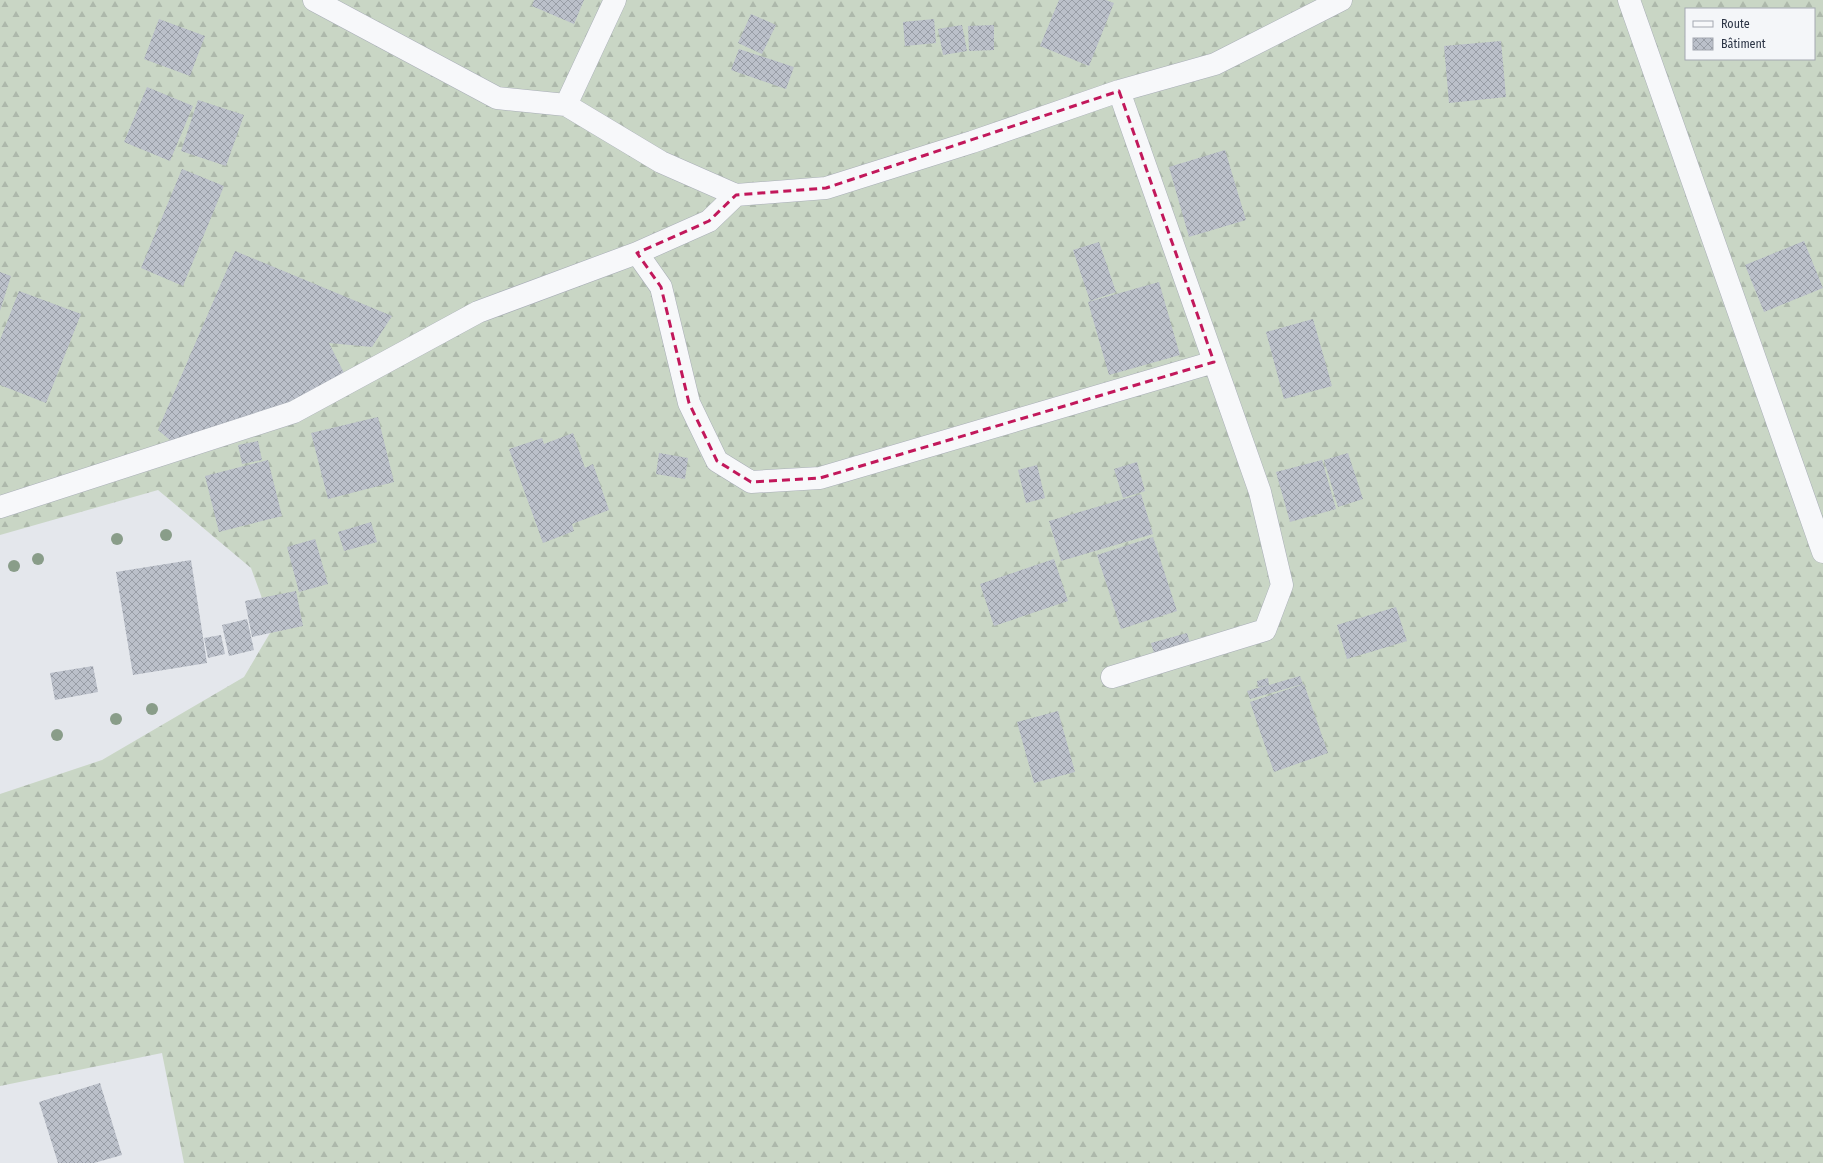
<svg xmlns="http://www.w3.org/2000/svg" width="1823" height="1163" viewBox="0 0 1823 1163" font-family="'Fira Sans Condensed',sans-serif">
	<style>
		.forest { fill: url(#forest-firs); fill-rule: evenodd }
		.building { fill: url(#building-cross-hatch) }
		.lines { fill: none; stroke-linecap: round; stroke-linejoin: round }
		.minor-casing { stroke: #a9aeb7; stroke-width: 23 }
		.minor { stroke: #f7f8fa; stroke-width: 22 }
		.tree { fill: #899d89 }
		.marked { fill: none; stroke: #c2185b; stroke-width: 3; stroke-dasharray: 8 5; stroke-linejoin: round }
	</style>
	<defs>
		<pattern id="forest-firs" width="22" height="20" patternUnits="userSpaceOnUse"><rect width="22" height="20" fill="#c9d6c5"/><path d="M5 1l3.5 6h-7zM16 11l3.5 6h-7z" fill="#adb8ab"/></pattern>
		<pattern id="building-cross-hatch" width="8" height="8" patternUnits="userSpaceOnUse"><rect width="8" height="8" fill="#bbc0ca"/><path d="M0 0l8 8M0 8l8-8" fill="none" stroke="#989da6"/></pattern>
	</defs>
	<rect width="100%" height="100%" fill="#e4e7ec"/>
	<!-- forest -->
	<path class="forest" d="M0,0H1823V1163H184L162,1053L0,1086V794L102,760L244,677L273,628L251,568L158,490L0,535ZM1686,9H1814V59H1686Z"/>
	<!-- building -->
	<path class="building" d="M534,0H584L574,24L532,6Z
		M1059,0H1106L1114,3L1089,66L1040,46Z
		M751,14L776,25L762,54L738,43Z
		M159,19L205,36L190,76L144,59Z
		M934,19L936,43L905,46L903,22Z
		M962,25L967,51L943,55L938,29Z
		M994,25V50L969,51L968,26Z
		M1501,41L1506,97L1449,103L1444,46Z
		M739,49L794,67L786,89L731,70Z
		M147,87L193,106L170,161L124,142Z
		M198,100L244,115L226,166L181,151Z
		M1225,150L1246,220L1189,237L1169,167Z
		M182,169L224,186L183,286L141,268Z
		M1804,241L1823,288L1764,312L1745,265Z
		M1099,242L1116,292L1090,301L1073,250Z
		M235,251L392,316L372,347L329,343L345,375L184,452L158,430Z
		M0,272L11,276L0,311Z
		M1159,282L1180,355L1109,375L1088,302Z
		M19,291L81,314L46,403L0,385V340Z
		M1313,319L1332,386L1284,399L1266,332Z
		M378,417L394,482L328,499L311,433Z
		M573,433L585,468L593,464L609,510L572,524L574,531L543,543L509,449L542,438L544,444Z
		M258,441L262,460L242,464L238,445Z
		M659,453L688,458L685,479L656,474Z
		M1348,453L1363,499L1338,507L1324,460Z
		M268,460L282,516L219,532L205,476Z
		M1322,460L1336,509L1290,522L1276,472Z
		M1137,462L1145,491L1123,498L1114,469Z
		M1037,465L1045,498L1026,503L1018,470Z
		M1141,494L1153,534L1061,561L1049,521Z
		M371,522L377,542L344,551L338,532Z
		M1153,537L1177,611L1121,629L1097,555Z
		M315,539L328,584L299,592L287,547Z
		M1054,559L1068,601L994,626L980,584Z
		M191,560L207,663L133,675L116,572Z
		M296,591L303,626L252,637L245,601Z
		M1396,607L1407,641L1347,659L1337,625Z
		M247,619L254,650L229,656L222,625Z
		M1187,633L1192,650L1156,660L1151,643Z
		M221,635L225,654L208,658L204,638Z
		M93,666L98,692L55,700L50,673Z
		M1300,676L1303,684L1250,699L1247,691L1268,685L1258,687L1257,681L1268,678L1269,685Z
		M1304,684L1328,753L1274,772L1250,702Z
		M1058,711L1075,772L1034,783L1017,722Z
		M100,1083L122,1155L94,1163H58L39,1102Z"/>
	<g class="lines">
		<!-- minor casing -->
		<g class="minor-casing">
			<path id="minor" d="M314,0L497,98L566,105L661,162L736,195L826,188L972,142L1119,91L1215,64L1341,0
				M1629,0L1823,552
				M566,105L615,0
				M637,253L661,287L689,403L717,461L751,482L820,478L1214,362
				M0,507L294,412L478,312L637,253L709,221L736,195
				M1112,677L1265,630L1282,585L1260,492L1119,91"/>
		</g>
		<!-- minor -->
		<use href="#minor" class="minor"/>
	</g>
	<!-- trees -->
	<g class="tree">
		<circle cx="166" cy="535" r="6"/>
		<circle cx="117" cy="539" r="6"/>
		<circle cx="38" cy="559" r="6"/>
		<circle cx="14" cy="566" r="6"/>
		<circle cx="152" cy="709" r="6"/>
		<circle cx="116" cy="719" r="6"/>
		<circle cx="57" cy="735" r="6"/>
	</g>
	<!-- marked area -->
	<path class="marked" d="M1119,91L1214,362L820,478L751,482L717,461L689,403L661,287L637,253L709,221L736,195L826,188Z"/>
	<!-- legend -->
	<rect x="1685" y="8" width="130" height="52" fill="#f4f6f9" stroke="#a4a8b1"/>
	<rect x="1693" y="21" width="20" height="6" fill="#f7f8fa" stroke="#a4a8b1"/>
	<text x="1721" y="28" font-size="12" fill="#2b3445">Route</text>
	<rect x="1693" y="38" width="20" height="12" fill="url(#building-cross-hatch)" stroke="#a4a8b1"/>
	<text x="1721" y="48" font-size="12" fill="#2b3445">Bâtiment</text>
</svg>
